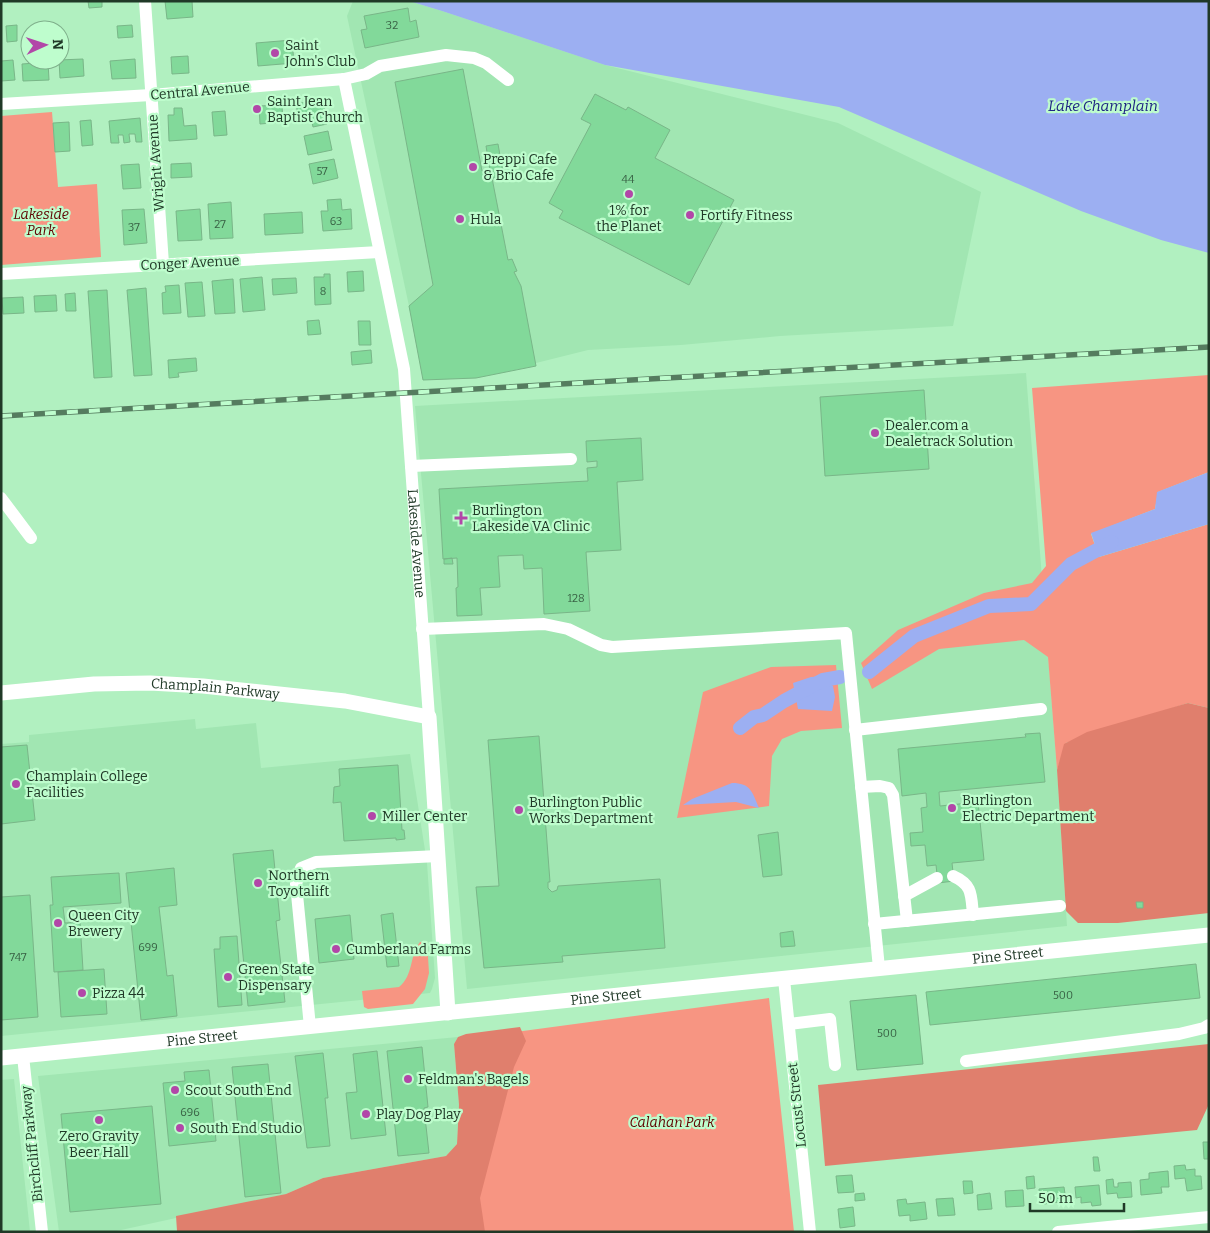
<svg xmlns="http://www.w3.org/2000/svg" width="1210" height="1233" viewBox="0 0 1210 1233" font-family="Bitter,serif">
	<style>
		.built { fill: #a1e6b2 }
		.green { fill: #f79582 }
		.forest { fill: #e07f6d }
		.water { fill: #9caff2 }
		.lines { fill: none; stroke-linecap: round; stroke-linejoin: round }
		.canal { stroke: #9caff2; stroke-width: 14 }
		.building { fill: #82d99a; stroke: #79b688 }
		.minor { stroke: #fff; stroke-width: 12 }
		.major { stroke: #fff; stroke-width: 15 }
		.rail-casing { stroke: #557c5f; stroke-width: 5.5 }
		.rail { stroke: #befdcd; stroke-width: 4; stroke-dasharray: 11; stroke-linecap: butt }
		.poi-dot { fill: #b247a8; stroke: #befdcd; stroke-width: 2 }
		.labels { text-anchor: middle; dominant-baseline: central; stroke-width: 4.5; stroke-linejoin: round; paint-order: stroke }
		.number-label { font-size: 11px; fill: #386144 }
		.poi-label { font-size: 14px; fill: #203927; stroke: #befdcd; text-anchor: start }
		.street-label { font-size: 14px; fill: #203927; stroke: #befdcd }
		.park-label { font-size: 14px; font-style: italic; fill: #5f0300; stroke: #befdcd }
		.water-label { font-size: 15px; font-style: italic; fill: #1f2583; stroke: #befdcd }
	</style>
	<rect width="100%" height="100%" fill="#b1f0c0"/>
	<!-- built -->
	<path class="built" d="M353,1H409L442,11L605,65L838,123L981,192L953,326L780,336L681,345L588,350L476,378L423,380L409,306L347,16Z
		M1026,373L1057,770L1067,926L467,989L415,406Z
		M195,719L196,729L256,723L261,768L410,754L427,863L435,978L432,989L430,993L1,1036V744L29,742V735Z
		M458,1037L454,1044L459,1105L457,1144L446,1156L323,1178L286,1194L112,1232H59L38,1076Z
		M14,1079L30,1232H1V1080Z"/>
	<!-- green -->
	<path class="green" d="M52,112L58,187L97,184L101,257L1,265V116Z
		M1209,375V472L1158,492L1155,509L1091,534L1099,557L1209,524V708L1188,703L1066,743L1057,770L1048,657L1024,640L939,649L872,689L861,663L898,630L984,593L1032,583L1046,566L1032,388Z
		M836,665L842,728L801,731L782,739L772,756L769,806L677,818L703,692L771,667Z
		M427,941L429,973L425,989L413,1004L368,1009L364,1007L362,991L399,987C414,975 409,956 420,942Z
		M769,998L794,1232H480L470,1038Z"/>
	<!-- forest -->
	<path class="forest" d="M1188,703L1209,708V913L1118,923H1078L1066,911L1057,770L1064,744L1087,732Z
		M520,1027L526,1041L514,1067L480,1198L485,1232L177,1231L176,1216L286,1194L323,1178L446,1156L457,1144L459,1105L454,1044L458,1037L466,1034Z
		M1209,1044V1104L1197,1130L825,1166L818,1085Z"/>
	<!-- water -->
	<path class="water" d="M409,1H1209V253L1161,240L1081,211L839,107L605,65L442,11Z
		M1209,472V524L1099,557L1091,533L1155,509L1157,492Z
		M828,676V683L833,686L835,697L832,711L798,709L793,683L811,677Z
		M732,783C751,783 752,792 759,808L736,802L683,805L692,799Z"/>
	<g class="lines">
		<!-- canal -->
		<path class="canal" d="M869,672L914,636L989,606L1031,604L1071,564L1112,542
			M740,728L754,717L763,715L784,701L823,680L840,677"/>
	</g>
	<!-- building -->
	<path class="building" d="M88,1H102V7L89,8Z
		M165,1H192L193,17L167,19Z
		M408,8L410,22L416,20L419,37L365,48L361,30L367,29L364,16Z
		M17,25V41L7,42L6,26Z
		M132,25L133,37L118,38L117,26Z
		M292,40L294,63L258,66L256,43Z
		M188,56L189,73L172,74L171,57Z
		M83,59L84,76L60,78L59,60Z
		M135,59L136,78L112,79L110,61Z
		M13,60L15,80L1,81V61Z
		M48,62L49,80L23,81L22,64Z
		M463,69L482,171L490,170L486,146L498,144L503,172L496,173V178H492L508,260L512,259L517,271L514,272L521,286L536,366L476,378L423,380L409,306L433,285L395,82Z
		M595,94L626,110L628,107L670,130L655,158L734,200L689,285L559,218L563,211L549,203L591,124L581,119Z
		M323,99L327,124L313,127L311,118L307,119L306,113L298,114L296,104Z
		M282,105L283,122L260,124L259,106Z
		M174,108H182L184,126L196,125L197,139L169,141L168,115H174Z
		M225,111L227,135L214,136L212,112Z
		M140,118L142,142H136L135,134H129L130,142L124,143L123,135H118L119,143H111L109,121Z
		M91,120L93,145L82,146L80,121Z
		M69,122L70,151L55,152L53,123Z
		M328,131L332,150L308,155L304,136Z
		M334,159L338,178L313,184L309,164Z
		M191,163L192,177L171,178V164Z
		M139,164L141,188L123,189L121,165Z
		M341,199L342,210L351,209L352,229L323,231L321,211H328L327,200Z
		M231,202L233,238L210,239L208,204Z
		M144,209L147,243L124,245L122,210Z
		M200,209L202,240L178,241L176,211Z
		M302,212L303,233L265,235L264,214Z
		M363,271L364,291L348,292L347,272Z
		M324,274H330L331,304L315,305L314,277H324Z
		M262,277L265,310L243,312L240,279Z
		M296,278L297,293L273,295L272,279Z
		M233,279L235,313L215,314L212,281Z
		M202,282L205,316L188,317L185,283Z
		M179,285L181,313L163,314L162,293L166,292L165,286Z
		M146,288L152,375L134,376L127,290Z
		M107,290L112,377L94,378L88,291Z
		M75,293L76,311H66L65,294Z
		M56,295L57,311L35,312L34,296Z
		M23,297L24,313L3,314L2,298Z
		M319,320L321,334L308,335L307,321Z
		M358,321H370L371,345H359Z
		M371,350L372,363L352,365L351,352Z
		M196,358L197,371L178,373L179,377L169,378L168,360Z
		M924,390L929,469L825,476L820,397Z
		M641,438L643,480L617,482L621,550L586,552L590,611L544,614L542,568L524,569L523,555L498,556L500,587L480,588L482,615L457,616L456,588L458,587L457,558L443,559L439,489L588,481L587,468L597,467V461L587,462L586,441Z
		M452,558L453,564H444V559Z
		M1040,733L1045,782L939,792L940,806L978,802L984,860L952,863L954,881L938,883L936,865L927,866L925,845L911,846L910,833L923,832L921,808L927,807L926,793L902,796L898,749L1026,737L1025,734Z
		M539,736L550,882H548V888L552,892L557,890L558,886L660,879L665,948L562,956L563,962L484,968L476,887L499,886L488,740Z
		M27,745L35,820L1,824V747Z
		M398,765L402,830H404L405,839L396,840V838L344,841L341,802L333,803L334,787L340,786L339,769Z
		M778,832L782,875L763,877L758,835Z
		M273,850L280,920L276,921L285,1002L248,1006L233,854Z
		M174,868L177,905L159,907L167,976L173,975L177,1016L141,1020L126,873Z
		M119,873L121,903L63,907L65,923L80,922L83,970L54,972L50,905H53L51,877Z
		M30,895L38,1017L1,1020V897Z
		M1136,902H1143V908H1137Z
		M393,913L399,966L387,967L381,915Z
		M350,915L354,959L319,963L315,919Z
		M793,931L795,946L781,947L780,933Z
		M237,936L242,1005L218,1007L214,949H220V937Z
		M1196,964L1200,998L930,1025L926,992Z
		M104,969L107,1014L61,1017L58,972Z
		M916,995L923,1064L857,1070L850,1001Z
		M422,1047L428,1107L424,1108L429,1153L398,1156L387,1051Z
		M377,1051L386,1135L351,1139L346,1093L357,1092L353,1054Z
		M323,1053L328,1098H325L330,1146L307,1148L295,1056Z
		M268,1064L281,1193L245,1197L232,1067Z
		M209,1070L216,1141L169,1146L163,1083L185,1081L184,1072Z
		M152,1106L161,1204L70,1212L61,1114Z
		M1203,1142H1209V1159H1204Z
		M1093,1157H1098L1100,1171H1094Z
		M1185,1165L1186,1170L1195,1169V1176H1201L1202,1189L1187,1191L1185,1178L1175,1179L1174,1166Z
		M1168,1171L1169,1187H1161L1162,1193L1141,1195L1140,1180L1149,1179V1173Z
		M852,1175L854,1192L838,1193L836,1176Z
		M1034,1176L1035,1188L1027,1189L1026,1177Z
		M1113,1179L1114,1187H1118V1183L1131,1182L1132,1197L1118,1198L1117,1193L1107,1194L1106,1180Z
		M963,1181H972L973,1193L964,1194Z
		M1099,1185L1101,1205L1092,1206L1091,1202L1081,1203V1197L1076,1198L1075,1187Z
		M1064,1187L1066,1201L1044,1204V1200H1040L1039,1189Z
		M1023,1190L1024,1206L1006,1207L1005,1191Z
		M864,1193L865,1200L855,1201V1194Z
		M990,1193L992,1209L978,1210L977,1195Z
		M953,1198L955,1215L938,1216L936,1199Z
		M906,1199L907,1204L925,1202L927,1219L910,1221V1215L899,1216L897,1200Z
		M853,1207L855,1226L840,1228L838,1209Z"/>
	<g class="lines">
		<!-- minor -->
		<g class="minor">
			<path d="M145,1L163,264"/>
			<path id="s1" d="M344,79L404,369L429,717"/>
			<path d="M1,104L151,95L344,79L366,74L380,66L446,55L474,58L486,63L508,80"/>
			<path d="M1,274L379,252"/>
			<path d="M411,466L571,459"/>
			<path d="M1,498L31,538"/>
			<path d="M422,629L544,624L568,629L601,645L612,647L846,633L879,968"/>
			<path d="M855,730L1041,709"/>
			<path d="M861,787L880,786L889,788L893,795L907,921"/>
			<path d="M953,876C973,885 971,895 973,915"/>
			<path d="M904,896L937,878"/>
			<path d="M874,924L1060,906"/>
			<path d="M784,979L810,1232"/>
			<path d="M789,1024L830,1019L835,1065"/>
			<path d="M310,1027L296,884L301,868L316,862L438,856"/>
			<path d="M23,1056L42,1232"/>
			<path d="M966,1061L1179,1034L1204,1028L1209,1025"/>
			<path d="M1058,1232L1209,1217"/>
		</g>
		<!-- major -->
		<g class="major">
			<path id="s2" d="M1,693L94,684L150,683L203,686L345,701L429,717L448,1013"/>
			<path id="s3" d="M1,1058C404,1018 806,975 1209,935"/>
		</g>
		<!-- rail casing -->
		<g class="rail-casing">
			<path id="rail" d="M1,416L1209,347"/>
		</g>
		<!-- rail -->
		<use href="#rail" class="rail"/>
	</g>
	<!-- markers -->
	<g class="poi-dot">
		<circle cx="275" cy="53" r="5"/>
		<circle cx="257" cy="109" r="5"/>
		<circle cx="473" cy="167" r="5"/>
		<circle cx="629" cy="194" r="5"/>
		<circle cx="690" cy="215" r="5"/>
		<circle cx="460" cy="219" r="5"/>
		<circle cx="875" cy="433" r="5"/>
		<path d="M458.5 510.5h5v5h5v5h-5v5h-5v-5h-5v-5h5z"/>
		<circle cx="16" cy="784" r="5"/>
		<circle cx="952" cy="808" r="5"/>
		<circle cx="519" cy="810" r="5"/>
		<circle cx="372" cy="816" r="5"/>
		<circle cx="258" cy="883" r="5"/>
		<circle cx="58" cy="923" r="5"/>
		<circle cx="336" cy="949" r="5"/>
		<circle cx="228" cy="977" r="5"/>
		<circle cx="82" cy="993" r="5"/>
		<circle cx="408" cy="1079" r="5"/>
		<circle cx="175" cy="1090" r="5"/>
		<circle cx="366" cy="1114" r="5"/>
		<circle cx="99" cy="1120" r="5"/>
		<circle cx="180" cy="1128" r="5"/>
	</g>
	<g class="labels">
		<!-- number labels -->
		<g class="number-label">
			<text x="392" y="25">32</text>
			<text x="322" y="171">57</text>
			<text x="628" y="179">44</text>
			<text x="336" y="221">63</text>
			<text x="220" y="224">27</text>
			<text x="134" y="227">37</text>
			<text x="323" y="291">8</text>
			<text x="576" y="598">128</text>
			<text x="148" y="947">699</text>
			<text x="18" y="957">747</text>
			<text x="1063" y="995">500</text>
			<text x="887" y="1033">500</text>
			<text x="190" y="1112">696</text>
		</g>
		<!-- poi labels -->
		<g class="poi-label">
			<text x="285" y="45">Saint<tspan x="285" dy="16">John's Club</tspan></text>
			<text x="267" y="101">Saint Jean<tspan x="267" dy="16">Baptist Church</tspan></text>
			<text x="483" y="159">Preppi Cafe<tspan x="483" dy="16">&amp; Brio Cafe</tspan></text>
			<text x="629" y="210" text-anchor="middle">1% for<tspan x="629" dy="16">the Planet</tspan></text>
			<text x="700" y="215">Fortify Fitness</text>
			<text x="470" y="219">Hula</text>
			<text x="885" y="425">Dealer.com a<tspan x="885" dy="16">Dealetrack Solution</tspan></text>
			<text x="472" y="510">Burlington<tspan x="472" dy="16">Lakeside VA Clinic</tspan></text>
			<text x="26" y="776">Champlain College<tspan x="26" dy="16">Facilities</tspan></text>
			<text x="962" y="800">Burlington<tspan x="962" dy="16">Electric Department</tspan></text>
			<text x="529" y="802">Burlington Public<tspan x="529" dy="16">Works Department</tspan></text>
			<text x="382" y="816">Miller Center</text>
			<text x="268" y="875">Northern<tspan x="268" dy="16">Toyotalift</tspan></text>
			<text x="68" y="915">Queen City<tspan x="68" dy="16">Brewery</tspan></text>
			<text x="346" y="949">Cumberland Farms</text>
			<text x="238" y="969">Green State<tspan x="238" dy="16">Dispensary</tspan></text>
			<text x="92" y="993">Pizza 44</text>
			<text x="418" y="1079">Feldman's Bagels</text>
			<text x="185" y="1090">Scout South End</text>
			<text x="376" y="1114">Play Dog Play</text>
			<text x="190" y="1128">South End Studio</text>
			<text x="99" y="1136" text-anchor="middle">Zero Gravity<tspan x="99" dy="16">Beer Hall</tspan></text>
		</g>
		<!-- street labels -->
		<g class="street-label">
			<text transform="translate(200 91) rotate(-5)">Central Avenue</text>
			<text transform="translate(156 163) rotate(-94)">Wright Avenue</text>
			<text transform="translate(190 263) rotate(-3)">Conger Avenue</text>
			<text stroke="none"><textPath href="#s1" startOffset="471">Lakeside Avenue</textPath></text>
			<text stroke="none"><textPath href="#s2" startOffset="215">Champlain Parkway</textPath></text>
			<text stroke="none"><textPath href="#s3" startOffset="1012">Pine Street</textPath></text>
			<text stroke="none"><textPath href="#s3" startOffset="608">Pine Street</textPath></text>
			<text stroke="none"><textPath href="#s3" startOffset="202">Pine Street</textPath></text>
			<text transform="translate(797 1105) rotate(-96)">Locust Street</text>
			<text transform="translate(32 1144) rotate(-96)">Birchcliff Parkway</text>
		</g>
		<!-- park labels -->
		<g class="park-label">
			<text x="41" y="214">Lakeside<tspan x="41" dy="16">Park</tspan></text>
			<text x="672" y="1122">Calahan Park</text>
		</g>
		<!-- water labels -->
		<g class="water-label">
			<text x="1103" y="106">Lake Champlain</text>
		</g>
	</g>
	<!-- border -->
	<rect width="1210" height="1233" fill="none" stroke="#203927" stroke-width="5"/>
	<!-- north arrow -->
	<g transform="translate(45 45) rotate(87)"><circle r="24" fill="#befdcd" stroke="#7faf8b"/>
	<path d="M0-4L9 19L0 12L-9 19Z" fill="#b247a8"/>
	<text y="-8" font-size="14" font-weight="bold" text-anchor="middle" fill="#203927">N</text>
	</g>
	<!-- scale -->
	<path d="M1030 1203v8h94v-8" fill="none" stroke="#203927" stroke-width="2.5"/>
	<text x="1038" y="1203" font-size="15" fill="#203927" stroke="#befdcd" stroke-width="4" paint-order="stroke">50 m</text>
</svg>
